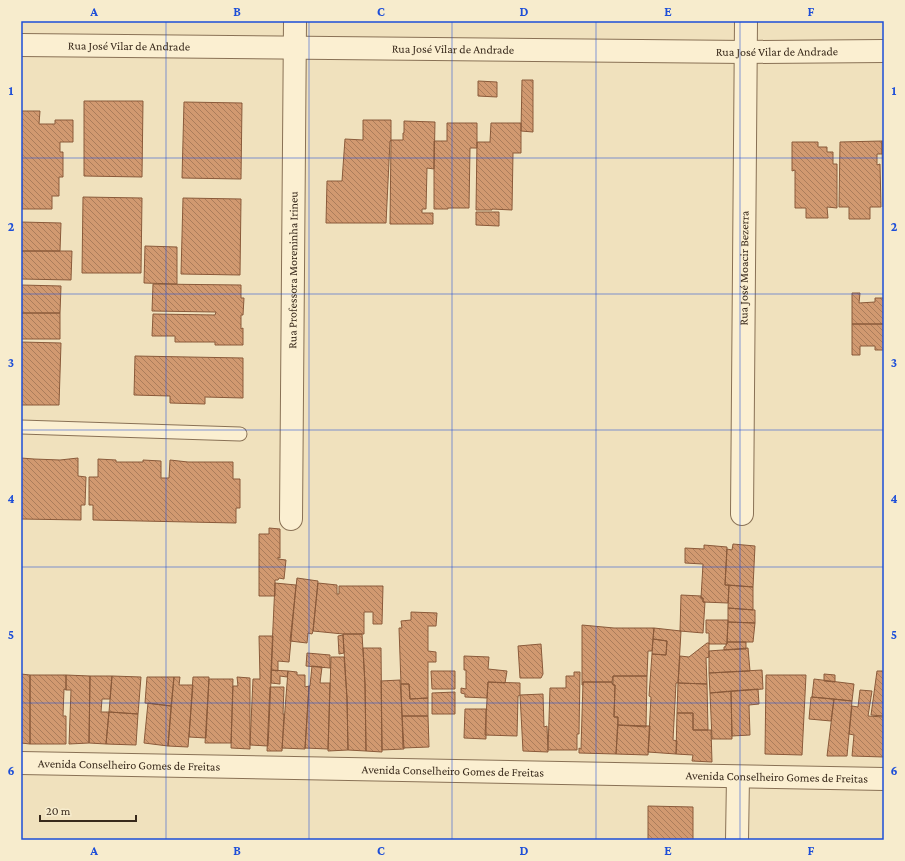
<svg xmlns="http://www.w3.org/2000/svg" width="905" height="861" viewBox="0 0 905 861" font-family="'Crimson Pro',serif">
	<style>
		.building { fill: url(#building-back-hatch); stroke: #8a5a3a }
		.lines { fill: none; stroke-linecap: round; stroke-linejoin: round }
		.lane-casing { stroke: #897155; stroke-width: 15 }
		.street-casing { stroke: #897155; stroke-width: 24 }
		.lane { stroke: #fbefd1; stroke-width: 13 }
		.street { stroke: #fbefd1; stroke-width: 22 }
		.grid { fill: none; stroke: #1d4ed8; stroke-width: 1; stroke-opacity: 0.55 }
		.labels { text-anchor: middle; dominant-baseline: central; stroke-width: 4; stroke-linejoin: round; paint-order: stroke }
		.street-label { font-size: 12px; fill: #38291b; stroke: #f7eccd }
		.neatline { fill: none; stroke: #1d4ed8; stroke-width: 1.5 }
		.grid-label { font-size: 13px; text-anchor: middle; font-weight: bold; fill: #1d4ed8 }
	</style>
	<defs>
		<pattern id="building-back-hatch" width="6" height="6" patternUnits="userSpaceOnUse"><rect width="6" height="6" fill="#d19970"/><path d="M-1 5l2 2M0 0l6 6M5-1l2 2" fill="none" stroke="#ab7d5b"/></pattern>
	</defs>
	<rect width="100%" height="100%" fill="#f0e1bd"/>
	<!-- building -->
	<path class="building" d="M522,80H533V132L521,131Z
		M478,81L497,82V97L478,96Z
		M84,101H143L142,177L84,176Z
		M184,102L242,103L241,179L182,178Z
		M21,111H40L39,124H55V120H73V142H60V152H63V177H59V196H52V209H22Z
		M363,120H391V141H390L386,223H326L327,181H342L345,139L363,140Z
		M404,121L435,122L434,169L427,168L426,209H422V213H433V224H390L391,140H403V133H404Z
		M447,123H477V148H470L469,208H448V209H434V141H447Z
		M491,123H521V153H513L512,210L492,209V210H476L477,142H490Z
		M882,141V154H877V165L880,164L881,207H870V219H849V207H839L840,142Z
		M882,141H884V207H883Z
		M792,142H818V147H827V152H833V164H837V208L827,207L828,218H806V208H795V170L792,171Z
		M83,197L142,198L141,273H82Z
		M183,198L241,199L240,275L181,274Z
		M476,212H499V226L476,225Z
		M21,222L61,223L60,251H21Z
		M145,246L177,247V284L144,283Z
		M21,251H72L71,280L21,279Z
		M153,284L241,285V298H244L243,315H241V329L243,328V345H215V342H175V336H152L153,314L215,315L216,312L152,311Z
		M21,285L61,286L60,313H21Z
		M852,293H860L859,303L875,302V298H884V324H852Z
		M21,313H60V339H21Z
		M852,324H884V350H875V346H860V355H852Z
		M21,342L61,343L59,405H21Z
		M135,356L243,358V398L205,397V404L170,403V396L134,395Z
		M21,458L34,459L60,460L78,458V476L86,477L85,505H81V520L21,519Z
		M98,459L116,460V462H143V460L161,461V478H169L170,460L188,462H233V479H240V508H236V523L93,520V505H89V477H98Z
		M269,528L280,529V558L278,557V559L286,560L284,579L279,578L278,580H275V596H259V534H269Z
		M733,544L755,546L753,587L725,585L727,549L732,550Z
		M704,545L727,547L725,585H729L728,603L703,602V598H701L703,564L685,563V548L704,549Z
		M297,578L318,581L313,631L312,634L308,633L307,643L290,641Z
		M275,583L296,585L289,662L278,661V671L271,670Z
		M318,583L337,585V594H339V586H383L382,624H373V612H364V634H343L313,631Z
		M729,585L753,587V610L728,608Z
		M681,595L701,596V598H703V602H705L703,633L680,631Z
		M728,608L755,610V623L728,622Z
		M411,612L437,613L436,626H428V651L436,652V662H428V698L410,699L409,684H401L399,628H402L401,621L411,620Z
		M706,620H728L727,644H709V633H706Z
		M728,622L755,623L753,642H727Z
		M582,625L614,628H654L652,651H648L647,676H613L612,682H583V685H582Z
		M654,628L681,631L678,683H676L673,740L677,741L676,754L648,752L651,697L649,696L652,654L666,655L667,641L653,639Z
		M343,634H362L365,684L366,751L348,750L347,698Z
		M343,635L344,653L339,654L338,636Z
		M259,636H273L268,746L250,745L253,679H260Z
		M653,639L667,641L666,655L652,654Z
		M727,642H746V649L724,650V647L726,646V644H727Z
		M707,643H709V657L706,658L707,684L678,683L680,656L689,657Z
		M541,644L543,674L541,678H520L518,646Z
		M363,648H381L382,752L366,751L365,684Z
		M748,648L750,671L709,673V651Z
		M307,653L330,655V668L306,666Z
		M464,656L489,657L488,669L507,671L505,683L488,682L487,698L465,697V694L461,693V688L466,689V670H464Z
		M331,657H344L347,698L348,750L328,751Z
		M312,666L322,667L320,683H330L328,749L305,748L309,686H310Z
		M271,670L288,671L287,677L280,676V684L271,683Z
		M762,670L763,689L710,693L709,673Z
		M288,671L297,672V675H305V687L309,686L305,749L282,748Z
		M431,671H455V689H432Z
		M877,671H884V716L871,715Z
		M574,672H580L579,734H577V750H548L550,688H566V676H574Z
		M21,674L30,675V744L21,743Z
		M824,674L835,675V682L824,681Z
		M30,675H66V690L64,689L63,716H66V744H30Z
		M66,675L90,676L89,743L69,744L71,690H66Z
		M766,675H806L802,755L765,754Z
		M90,676H112L110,699H102L101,712H109L106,744L89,743Z
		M112,676L141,677L138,714L109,712Z
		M613,676H647L646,727L618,725V717H614L615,685H613Z
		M147,677H174L171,706L145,703Z
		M174,677H180L179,685H193L188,747L168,746Z
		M193,677H209L206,738L189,737Z
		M237,677L250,678V749L231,748L233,686H238Z
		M209,679H233L231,743H205Z
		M814,679L854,684L852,701L812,697Z
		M400,680L404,749L382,750L381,681Z
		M488,682L520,683V695L518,696L517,736L485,735Z
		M583,682H612L613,685H615L614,717H618L616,754L579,753V748L581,749Z
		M678,683L707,684L708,730H693V713H677Z
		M401,684H409L410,699L428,698V716H402Z
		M270,687H284L283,714H284L282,751H267Z
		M758,689L759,704L749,705L750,735L732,736L731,691Z
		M860,690L872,691L868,716L884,717V757L852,756L854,735L849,734L852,706L858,707Z
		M731,691L732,739H712L710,693Z
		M455,692V714H432V693Z
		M543,694L544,727L547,726L548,752L523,751L520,695Z
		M811,697L834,699L831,721L809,719Z
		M834,699L852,701L847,756H827Z
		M148,703L171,706L168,746L144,743Z
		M465,709H486V739L464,738Z
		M109,712L138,714L136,745L106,744Z
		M677,713H693V730H711L712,762L692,761L693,755L676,754Z
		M402,716H428L429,747L403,748Z
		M618,725L650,726L648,755L616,754Z
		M648,806L693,807V840H648Z"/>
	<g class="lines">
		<!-- lane casing -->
		<g class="lane-casing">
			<path id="lane" d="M21,427L240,434"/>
		</g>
		<!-- street casing -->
		<g class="street-casing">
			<g id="street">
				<path id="s1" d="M21,45L746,52L884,51"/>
				<path id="s2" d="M742,514L746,21"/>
				<path id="s3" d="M291,519L295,21"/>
				<path id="s4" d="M21,763L884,779"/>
				<path d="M737,840L738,777"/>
			</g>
		</g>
		<!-- lane -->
		<use href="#lane" class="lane"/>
		<!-- street -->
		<use href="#street" class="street"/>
	</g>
	<!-- grid -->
	<path class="grid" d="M166,21V840M309,21V840M452,21V840M596,21V840M740,21V840M21,158H884M21,294H884M21,430H884M21,567H884M21,703H884"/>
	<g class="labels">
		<!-- street labels -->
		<g class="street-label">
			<text stroke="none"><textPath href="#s1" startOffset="108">Rua José Vilar de Andrade</textPath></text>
			<text stroke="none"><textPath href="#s1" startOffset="432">Rua José Vilar de Andrade</textPath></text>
			<text stroke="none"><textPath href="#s1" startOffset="756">Rua José Vilar de Andrade</textPath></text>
			<text stroke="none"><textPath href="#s2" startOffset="246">Rua José Moacir Bezerra</textPath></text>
			<text stroke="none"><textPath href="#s3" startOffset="249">Rua Professora Moreninha Irineu</textPath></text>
			<text stroke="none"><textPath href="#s4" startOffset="108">Avenida Conselheiro Gomes de Freitas</textPath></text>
			<text stroke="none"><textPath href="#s4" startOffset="432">Avenida Conselheiro Gomes de Freitas</textPath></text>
			<text stroke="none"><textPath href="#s4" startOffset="756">Avenida Conselheiro Gomes de Freitas</textPath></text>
		</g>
	</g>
	<!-- border -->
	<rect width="905" height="861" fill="none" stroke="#f7eccd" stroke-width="44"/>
	<!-- scale -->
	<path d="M40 815v6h96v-6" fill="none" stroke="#38291b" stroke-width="2"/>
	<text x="46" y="815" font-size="12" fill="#38291b" stroke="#f7eccd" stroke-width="3" paint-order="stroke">20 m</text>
	<rect x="22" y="22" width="861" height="817" class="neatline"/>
	<g class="grid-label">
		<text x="94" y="16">A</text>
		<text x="237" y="16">B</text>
		<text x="381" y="16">C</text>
		<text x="524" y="16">D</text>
		<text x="668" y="16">E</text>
		<text x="811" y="16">F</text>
		<text x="11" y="95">1</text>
		<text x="894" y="95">1</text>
		<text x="11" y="231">2</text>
		<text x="894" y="231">2</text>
		<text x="11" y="367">3</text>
		<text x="894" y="367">3</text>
		<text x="11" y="503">4</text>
		<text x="894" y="503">4</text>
		<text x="11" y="639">5</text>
		<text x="894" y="639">5</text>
		<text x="11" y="775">6</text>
		<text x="894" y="775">6</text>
		<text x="94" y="855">A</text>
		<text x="237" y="855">B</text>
		<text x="381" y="855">C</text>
		<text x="524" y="855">D</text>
		<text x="668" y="855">E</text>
		<text x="811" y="855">F</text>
	</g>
</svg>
